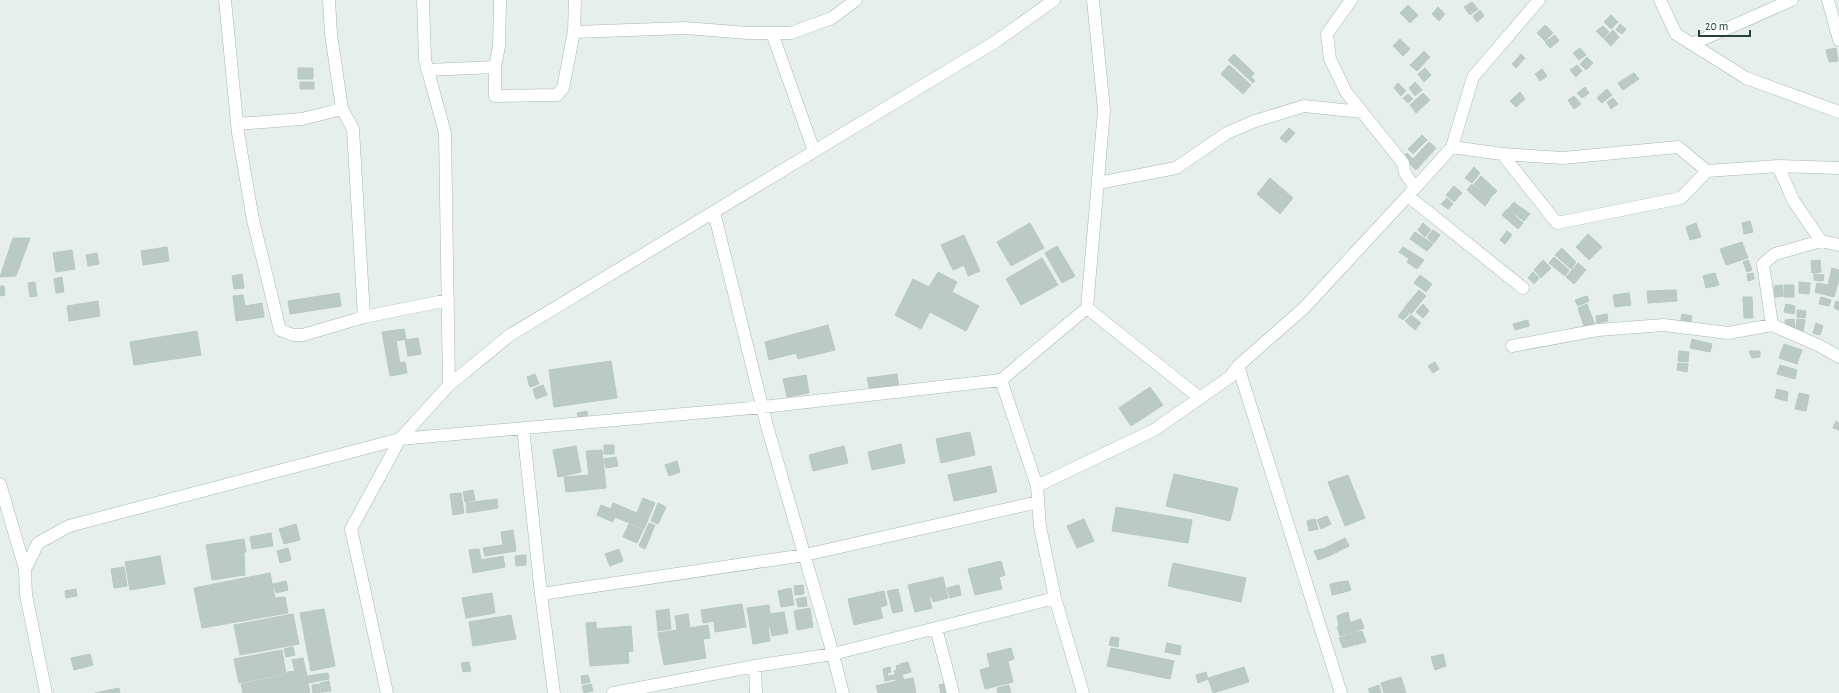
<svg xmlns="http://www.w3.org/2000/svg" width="1839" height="693" viewBox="0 0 1839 693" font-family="'Alegreya Sans',sans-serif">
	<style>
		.building { fill: #bbcac4; stroke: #b8c9c2 }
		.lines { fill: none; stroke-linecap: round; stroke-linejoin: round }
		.street-casing { stroke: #a8b8b2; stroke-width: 13 }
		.secondary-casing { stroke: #a4bbb3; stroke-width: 13 }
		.street { stroke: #fff; stroke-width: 12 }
		.secondary { stroke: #fff; stroke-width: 12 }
	</style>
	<rect width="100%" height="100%" fill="#e6efeb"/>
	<!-- building -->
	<path class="building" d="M1472,2L1478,9L1470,15L1464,7Z
		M1408,5L1418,15L1410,23L1400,13Z
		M1438,7L1445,14L1439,21L1432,14Z
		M1480,10L1484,16L1477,22L1473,16Z
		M1611,15L1618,22L1611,29L1604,22Z
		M1620,24L1626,29L1622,34L1616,30Z
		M1545,25L1553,33L1545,41L1537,33Z
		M1603,26L1609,32L1603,38L1596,31Z
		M1613,30L1619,37L1611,46L1604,39Z
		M1555,35L1559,41L1550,48L1545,42Z
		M1400,39L1410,49L1403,56L1393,46Z
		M1580,48L1586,55L1579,60L1573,53Z
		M1836,48L1838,61L1829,62L1826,50Z
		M1424,51L1430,57L1417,71L1410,65Z
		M1234,54L1254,73L1251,77L1255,81L1253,83L1228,60Z
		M1521,54L1525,58L1516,68L1512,64Z
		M1587,57L1593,63L1586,70L1580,64Z
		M1229,65L1251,85L1243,94L1221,74Z
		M1577,65L1582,71L1576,77L1570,70Z
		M298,68H313V79H298Z
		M1425,68L1431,75L1424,82L1418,74Z
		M1542,69L1547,76L1540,81L1535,74Z
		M1634,73L1639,79L1623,90L1618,83Z
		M300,82H314V89H300Z
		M1415,82L1422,90L1415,96L1409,88Z
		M1398,83L1406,91L1401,96L1394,88Z
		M1585,87L1589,93L1582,98L1577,93Z
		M1607,89L1612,95L1602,103L1597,98Z
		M1520,92L1525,99L1516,107L1510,101Z
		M1423,93L1430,100L1416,113L1410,105Z
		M1408,94L1413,99L1408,103L1403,98Z
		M1574,96L1581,104L1574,109L1568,100Z
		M1613,98L1618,104L1611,109L1607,102Z
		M1289,128L1295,133L1286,143L1280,138Z
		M1422,135L1427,140L1413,154L1408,149Z
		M1429,142L1436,148L1416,170L1403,157L1407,153L1413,159Z
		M1474,167L1480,173L1472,183L1465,178Z
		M1481,176L1497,191L1490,198L1474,184Z
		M1270,178L1293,198L1280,214L1257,194Z
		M1472,184L1490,199L1485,206L1467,190Z
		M1454,186L1462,193L1454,202L1446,195Z
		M1447,198L1453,204L1448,209L1441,204Z
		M1514,202L1521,208L1515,215L1508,209Z
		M1522,208L1530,214L1524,221L1516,215Z
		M1507,209L1523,223L1518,229L1502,215Z
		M1750,221L1753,232L1744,234L1742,223Z
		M1030,223L1044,248L1011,266L997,242Z
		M1423,223L1431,230L1425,237L1418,230Z
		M1696,223L1701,237L1690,240L1686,227Z
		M1433,230L1440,235L1434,243L1427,238Z
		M1507,231L1512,235L1505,244L1500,240Z
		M1415,232L1433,244L1427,251L1410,239Z
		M1588,234L1602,247L1589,260L1576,247Z
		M964,235L980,271L968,276L964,265L953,270L941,245Z
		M13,238H30L16,276L0,277Z
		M1742,242L1748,258L1726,265L1720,249Z
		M1057,246L1075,276L1062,283L1045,253Z
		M167,247L169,261L143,265L141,251Z
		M1403,247L1424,260L1417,269L1407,262L1409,259L1399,252Z
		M1562,248L1576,262L1571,269L1555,255Z
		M72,250L75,269L56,272L53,253Z
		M97,253L99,264L88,266L86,255Z
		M1554,257L1569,270L1565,276L1549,263Z
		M1042,258L1058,285L1021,305L1006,279Z
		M1543,260L1551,268L1541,278L1534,270Z
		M1748,260L1752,270L1747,272L1743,262Z
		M1820,260L1821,272L1812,273L1811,261Z
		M1578,263L1586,270L1574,284L1566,277Z
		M1832,268L1839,270V279L1834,297L1815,292L1817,283L1828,285Z
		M938,272L957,282L952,292L979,306L966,331L930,312L921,329L895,315L913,279L929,287Z
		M1533,272L1539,278L1534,284L1528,278Z
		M1715,273L1719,285L1706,288L1703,276Z
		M1753,273L1754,279L1748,281L1747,274Z
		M242,274L244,288L234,289L232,276Z
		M1814,274L1824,275L1823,281L1814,280Z
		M1420,275L1432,284L1426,292L1414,283Z
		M62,277L64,292L56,293L54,279Z
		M35,282L37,296L30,297L28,283Z
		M1799,282L1810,283L1809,294L1799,293Z
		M1782,285L1783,296L1775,297L1774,286Z
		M1784,285H1794V297H1784Z
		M0,286H4L5,295L0,296Z
		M1419,290L1426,296L1411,314L1404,308Z
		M1676,290L1677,301L1648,303L1647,291Z
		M339,293L341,306L290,314L288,301Z
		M1629,293L1631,305L1615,307L1613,295Z
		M243,295L245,306L262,303L264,317L236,321L233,296Z
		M1587,296L1589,301L1578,306L1575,300Z
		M1743,297H1752L1753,318H1744Z
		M1821,297L1831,300L1829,306L1819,304Z
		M98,301L100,316L69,321L67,306Z
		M1836,301L1839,302V310L1834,308Z
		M1423,304L1429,311L1423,318L1416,312Z
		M1587,304L1595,325L1585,329L1578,308Z
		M1786,304L1795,306L1794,314L1784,312Z
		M1404,309L1409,314L1403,320L1398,316Z
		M1797,310L1806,311L1805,318L1797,317Z
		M1607,314L1608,321L1597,323L1596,316Z
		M1682,314L1692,316L1690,327L1680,325Z
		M1411,315L1421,323L1415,330L1405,321Z
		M1794,319L1795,328L1786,329L1785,320Z
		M1797,319L1805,320L1803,332L1796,331Z
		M1528,320L1529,326L1515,330L1513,324Z
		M1816,323L1823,326L1820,335L1813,333Z
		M828,325L835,350L798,359L796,353L769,360L765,342Z
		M404,329L406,339L396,341L400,363L405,362L407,373L390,376L382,332Z
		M197,331L201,355L134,365L130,342Z
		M418,338L421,354L408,356L405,340Z
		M1692,339L1712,344L1710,352L1690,348Z
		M1784,344L1802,350L1797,364L1779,358Z
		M1679,351L1689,352L1688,362L1678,361Z
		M1749,351H1760V357L1752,358Z
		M611,361L617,398L554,407L549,370Z
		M1435,362L1439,369L1433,373L1428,366Z
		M1678,363L1688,364L1687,372L1677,370Z
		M1780,365L1797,370L1795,379L1777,374Z
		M535,374L539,384L530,387L527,377Z
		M897,374L899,388L870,391L867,378Z
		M806,375L809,393L787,397L783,379Z
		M543,385L547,395L536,399L533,389Z
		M1150,387L1163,405L1131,426L1119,408Z
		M1777,389L1788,392L1787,401L1775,398Z
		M1799,393L1809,395L1806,411L1795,409Z
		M587,411L588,419L579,421L577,413Z
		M1836,421L1839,423V430L1833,428Z
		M970,432L975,455L941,463L936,439Z
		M901,444L905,463L872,470L868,452Z
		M604,445H614V454H604Z
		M576,446L581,472L558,477L553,450Z
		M844,446L848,463L813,471L809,455Z
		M602,450L606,488L566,492L564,477L589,475L586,451Z
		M616,457L618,466L606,468L604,459Z
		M677,461L680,472L669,476L665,465Z
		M991,466L997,492L954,501L948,475Z
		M1174,474L1238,488L1230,521L1166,506Z
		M1348,475L1365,518L1345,526L1328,482Z
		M473,490L475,500L465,502L463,492Z
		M461,493L464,513L453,515L450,494Z
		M643,498L655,503L644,529L615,517L613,522L597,515L601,505L611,509L613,503L637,513Z
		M497,499L498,508L467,513L466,503Z
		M658,503L666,507L658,524L651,521Z
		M1116,507L1192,520L1188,543L1112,531Z
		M1327,516L1331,524L1321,529L1317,520Z
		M1084,519L1094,541L1077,548L1067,526Z
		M1315,519L1318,529L1309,531L1307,521Z
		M649,523L655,525L645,549L639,546Z
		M296,524L300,540L284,544L279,529Z
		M629,524L643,530L637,543L623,537Z
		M513,530L516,551L485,556L483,548L503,545L501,532Z
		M271,533L273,546L252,549L250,537Z
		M1345,538L1349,546L1341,550L1337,542Z
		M244,539L246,552L244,553L245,575L212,580L206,545Z
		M1337,542L1341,550L1329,556L1325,548Z
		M288,548L291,560L280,563L277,551Z
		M1325,548L1329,556L1318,560L1314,551Z
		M479,549L481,560L503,556L505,567L473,573L469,550Z
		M619,549L623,561L610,566L605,554Z
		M526,555V565L516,566L515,556Z
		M160,556L165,584L130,590L125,562Z
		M1001,561L1005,575L999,577L1002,589L975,595L968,569Z
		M1173,563L1246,578L1241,602L1168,586Z
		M124,567L127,586L114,588L111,569Z
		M270,573L275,598L285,597L288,613L202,628L194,588Z
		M943,577L948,598L933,602L931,596L929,597L932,608L915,612L908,585Z
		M286,581L288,590L276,593L273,584Z
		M1348,581L1351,590L1341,593L1339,582Z
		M1339,582L1341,593L1332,595L1330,584Z
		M803,585L804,594L795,595L794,586Z
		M959,585L961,595L950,598L947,588Z
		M791,588L794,605L781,607L778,591Z
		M76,589L77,596L66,598L65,591Z
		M898,589L903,611L893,613L887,591Z
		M884,591L887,605L880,607L883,618L854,625L848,599Z
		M492,593L495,613L466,618L462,598Z
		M806,597L807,606L798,607L796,599Z
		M742,604L746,627L715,632L714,621L703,623L701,610Z
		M769,605L770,614L784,612L788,633L772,636L770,627H768L770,641L753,644L747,608Z
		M810,608L813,627L797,630L794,611Z
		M324,609L335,666L311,671L300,613Z
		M669,609L671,629L658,631L656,611Z
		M1348,612L1350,622L1339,626L1337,616Z
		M293,614L299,644L240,655L234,625Z
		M688,614L690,628L708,625L710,638L703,639L706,658L664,665L658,633L677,630L675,616Z
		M511,615L516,639L473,646L469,622Z
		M1361,619L1364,628L1355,632L1351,622Z
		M596,622V629L631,626L633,651L628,652L629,663L590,666L586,623Z
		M1351,622L1355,632L1340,636L1337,627Z
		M1362,631L1366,642L1355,645L1352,634Z
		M1351,634L1354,645L1343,648L1339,638Z
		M1111,637L1119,638L1118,647L1109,645Z
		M1167,643L1181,646L1180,655L1165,652Z
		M293,647L295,655L286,657L284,649Z
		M1011,648L1014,659L1008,661L1013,682L985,689L980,670L990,667L987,654Z
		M1111,648L1174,661L1170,679L1107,666Z
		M282,650L286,674L239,683L234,659Z
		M90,654L93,665L74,670L71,658Z
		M1443,654L1446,666L1435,670L1431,657Z
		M303,658L307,676L328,673L329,679L308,683L310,692L307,693H243L241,684L287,675V672L295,671L292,660Z
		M469,662L471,671L463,672L461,663Z
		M908,662L911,672L903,674L900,664Z
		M899,665L904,680L913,678L916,693H878L876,686L896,681L895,679L885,681L883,669L890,667L891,672L887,673L888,676L895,675L894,671L897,670L896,666Z
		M1244,667L1249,682L1213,693L1208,678Z
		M1206,672L1208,679L1198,683L1196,675Z
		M588,675L590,682L582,684L581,676Z
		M1401,677L1406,693H1384L1381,683Z
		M329,681L331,691L322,692L320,683Z
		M947,683V693H941L939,685Z
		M319,684L321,693H313L312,685Z
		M591,684L593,691L584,693L582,686Z
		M1009,685L1011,693H998L997,688Z
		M1379,685L1381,693H1370L1368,689Z
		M119,688L120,693H95Z"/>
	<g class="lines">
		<!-- street casing -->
		<g class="street-casing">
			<path id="street" d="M225,0L238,133L253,220L280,330L293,335H303L364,317L353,129L342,109L331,34L329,0
				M423,0L425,60L445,133L449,385
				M500,0L499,46L495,67V96L557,95L563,88L574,32L575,0
				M1660,0L1676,34L1692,44L1746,78L1839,112
				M1828,0L1839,40
				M574,32L685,28L748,33H791L832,18L856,0
				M772,33L814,151
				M1692,44L1792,0
				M427,70L495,67
				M237,124L302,119L342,109
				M1452,147L1502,154L1563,158L1678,147L1707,171L1778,166L1839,168
				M1502,154L1557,223L1681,198L1707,171
				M1778,166L1793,200L1821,241L1839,245
				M1098,183L1176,168L1227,133L1255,121L1304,106L1362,112
				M1415,188L1452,147L1473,77L1539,0
				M1408,196L1523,288
				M714,212L767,426L829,640L843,693
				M1087,308L1104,110L1093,0
				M364,317L448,300
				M1772,325L1763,264L1775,254L1821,241
				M1512,346L1598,330L1664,325L1728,333L1772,325L1820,346L1839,357
				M1238,366L1341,693
				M1001,380L1037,486L1040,527L1055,598L1083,693
				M523,428L541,594L554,693
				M400,439L763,407L1001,380L1087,308L1200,398
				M0,484L25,569
				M1037,486L1154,430L1230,377L1238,366L1304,308L1415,188L1405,173L1403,163L1346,92L1330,59L1327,34L1351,0
				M541,594L805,555L1038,502
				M936,628L953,693
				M755,666L756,693
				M387,693L351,529L400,439L449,385L510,335L995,42L1054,0
				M613,693L755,666L833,654L1055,598"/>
		</g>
		<!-- secondary casing -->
		<g class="secondary-casing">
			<path id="secondary" d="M46,693L26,595L25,569L38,543L69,526L400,439"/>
		</g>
		<!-- street -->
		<use href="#street" class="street"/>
		<!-- secondary -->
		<use href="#secondary" class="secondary"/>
	</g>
	<!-- scale -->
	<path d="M1699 30v6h51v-6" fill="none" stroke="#24423a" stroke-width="2"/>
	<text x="1705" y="30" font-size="12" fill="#24423a" stroke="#f7fbf9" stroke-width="3" paint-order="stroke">20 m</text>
</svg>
